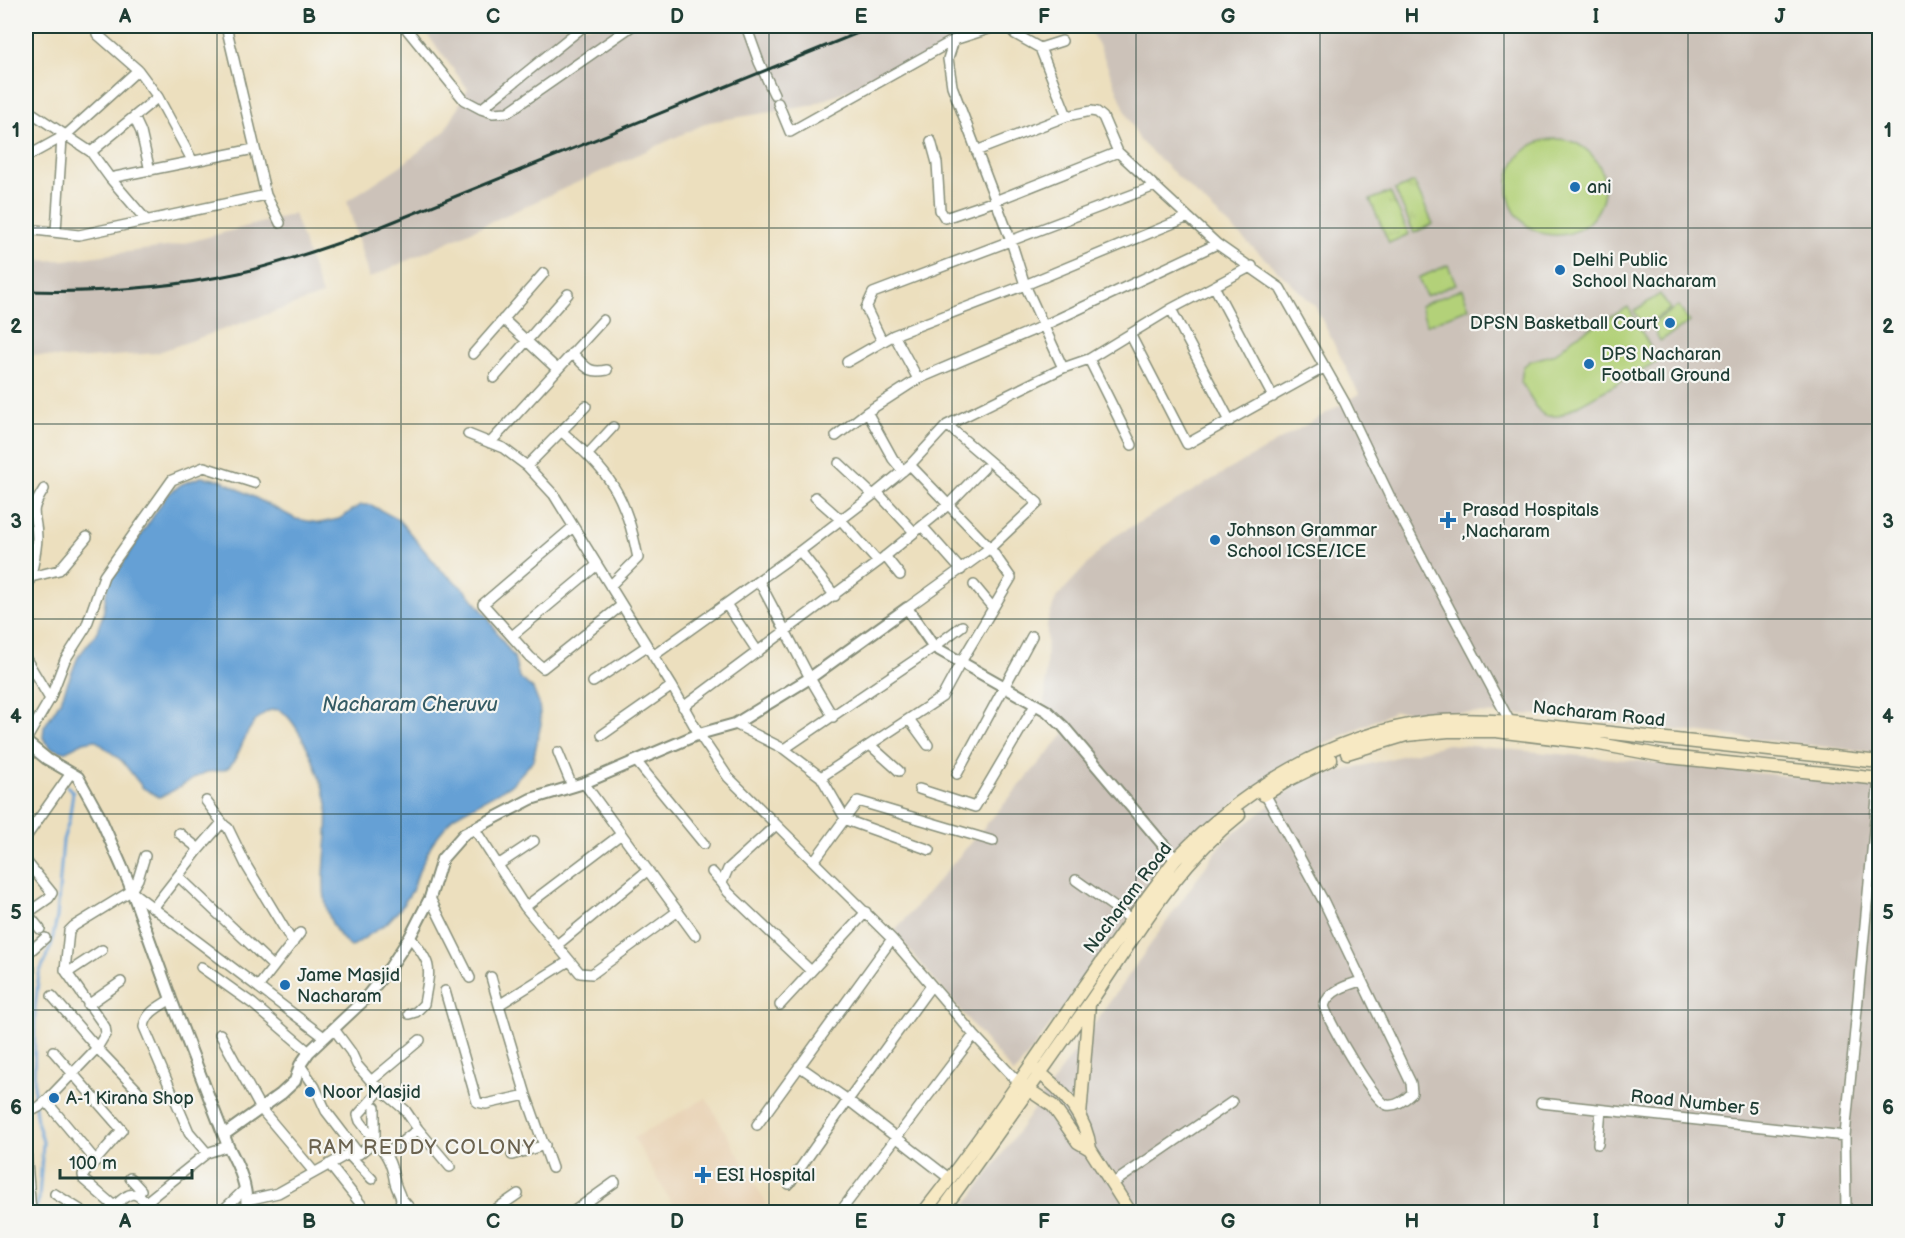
<svg xmlns="http://www.w3.org/2000/svg" width="1905" height="1238" viewBox="0 0 1905 1238" font-family="'Balsamiq Sans',sans-serif">
	<style>
		.built { fill: #e9d4b8 }
		.industrial { fill: #ccc2b9 }
		.grass { fill: url(#grass-tufts); stroke: #698756; stroke-width: 1.5 }
		.green { fill: #b3d179; stroke: #698756; stroke-width: 1.5 }
		.water { fill: #65a0d5; stroke: #426e84; stroke-width: 1.5 }
		.lines { fill: none; stroke-linecap: round; stroke-linejoin: round }
		.stream { stroke: #65a0d5; stroke-width: 3 }
		.minor-casing { stroke: #868e79; stroke-width: 12 }
		.tertiary-casing { stroke: #868e79; stroke-width: 14 }
		.secondary-casing { stroke: #868e79; stroke-width: 15 }
		.minor { stroke: #fff; stroke-width: 9 }
		.tertiary { stroke: #fff; stroke-width: 10 }
		.secondary { stroke: #f7e9c3; stroke-width: 12 }
		.rail { stroke: #1f3d34; stroke-width: 3 }
		.grid { fill: none; stroke: #1f3d34; stroke-width: 1.5; stroke-opacity: 0.55 }
		.poi-dot { fill: #1f6fb2; stroke: #f6f6f2; stroke-width: 2 }
		.labels { text-anchor: middle; dominant-baseline: central; stroke-width: 4.5; stroke-linejoin: round; paint-order: stroke }
		.poi-label { font-size: 18px; fill: #1f3d34; stroke: #f6f6f2; text-anchor: start }
		.street-label { font-size: 18px; fill: #1f3d34; stroke: #f6f6f2 }
		.water-label { font-size: 20px; font-style: italic; fill: #345b64; stroke: #f6f6f2 }
		.neighbourhood-label { font-size: 20px; letter-spacing: 1.5px; fill: #6b6350; stroke: #f6f6f2 }
		.neatline { fill: none; stroke: #1f3d34; stroke-width: 2 }
		.grid-label { font-size: 20px; text-anchor: middle; font-weight: bold; fill: #1f3d34 }
	</style>
	<defs>
		<pattern id="grass-tufts" width="24" height="20" patternUnits="userSpaceOnUse" patternTransform="scale(1.5)"><rect width="24" height="20" fill="#b3d179"/><path d="M3 7l-1-3M5 7V3M7 7l1-3M15 17l-1-3M17 17v-4M19 17l1-3" fill="none" stroke="#9ab469"/></pattern>
	</defs>
	<rect width="100%" height="100%" fill="#f6f6f2"/>
	<filter id="ink" filterUnits="userSpaceOnUse"><feTurbulence type="fractalNoise" baseFrequency=".0167" numOctaves="2"/><feDisplacementMap in="SourceGraphic" scale="12" xChannelSelector="R" yChannelSelector="G"/><feConvolveMatrix kernelMatrix="1 2 1 2 8 2 1 2 1" color-interpolation-filters="sRGB"/></filter>
	<filter id="wash" filterUnits="userSpaceOnUse"><feTurbulence type="fractalNoise" baseFrequency=".008" numOctaves="4" result="noise"/><feDisplacementMap in="SourceGraphic" scale="24" xChannelSelector="R" yChannelSelector="G"/><feGaussianBlur stdDeviation="1.35" result="paint"/><feColorMatrix in="noise" values="0 0 0 0 0 0 0 0 0 0 0 0 0 0 0 0 0 1.4 0 .05"/><feComposite in="paint" operator="in"/></filter>
	<g filter="url(#wash)">
		<rect width="100%" height="100%" fill="#ecdfbe"/>
		<!-- built -->
		<path class="built" d="M706,1098L771,1212H677L634,1138Z"/>
		<!-- industrial -->
		<path class="industrial" d="M421,26H1001L810,106L709,122L369,278L347,201L403,164L445,131L468,89Z
			M1086,26H1879V753L1544,715L1395,711L1289,761L1191,837L1014,1074L894,932L1065,733L1045,707L1047,623L1056,598L1112,538L1359,394L1315,306L1140,141L1128,117L1098,43Z
			M294,214L322,295L156,353L74,359L26,354V261L65,260L174,246Z
			M1448,744L1617,759L1879,785V1212H961L1223,842L1299,782Z"/>
		<!-- grass -->
		<path class="grass" d="M1414,182L1433,224L1414,233L1395,190Z
			M1390,192L1409,234L1389,243L1370,200Z"/>
		<!-- green -->
		<path class="green" d="M1508 187a48 48 0 1 1 96 0a48 48 0 1 1-96 0Z
			M1448,265L1456,284L1426,296L1418,278Z
			M1462,289L1469,308L1427,325L1420,306Z
			M1660,294L1670,309L1644,326L1634,311Z
			M1678,306L1690,322L1660,341L1651,324Z
			M1628,307L1658,361L1559,416H1545L1539,411L1521,382L1523,367L1530,361L1555,354L1574,337Z"/>
		<!-- water -->
		<path class="water" d="M201,477L221,480L296,519L320,523L339,519L360,505H371L399,520L440,569L467,592L487,616L499,636L514,657L519,677L533,689L539,704L541,724L533,761L511,785L453,817L433,842L419,871L412,891L400,909L387,923L351,947C306,910 332,853 327,804C326,793 320,780 316,769C312,755 294,718 281,711C270,705 256,719 251,727C242,739 240,756 229,767C223,772 215,771 207,772C193,776 176,792 159,797L143,788L122,761L95,740L84,742L64,752L51,748L43,738L44,727L61,700L78,657L96,634L103,615L108,582L119,569L167,495L182,484Z"/>
		<g class="lines">
			<!-- stream -->
			<path class="stream" d="M34,1212L39,1199L43,1142L37,1121L34,1100L35,1008L39,974L51,946L57,917L63,840L69,821L73,792L67,786"/>
		</g>
	</g>
	<g filter="url(#ink)">
		<g class="lines">
			<!-- minor casing -->
			<g class="minor-casing">
				<path id="minor" d="M100,26L97,30V34L138,70L158,97L192,160
					M226,26L266,195L280,223
					M404,26L464,100L481,109L584,26
					M746,26L759,62L774,94
					M1008,26L1015,34L1040,48L1067,116
					M954,40L948,59L952,86L1011,241L1025,285L1063,368
					M1040,48L1062,41
					M778,103L790,132L954,40L998,26
					M26,109L91,152L110,178L146,220
					M481,109L493,113L508,112L632,26
					M134,117L141,132L150,171
					M931,141L937,163L940,210L945,218L995,201L1118,152
					M976,151L1067,116L1091,111L1097,112L1103,117L1118,152L1217,244L1280,288L1345,403L1390,497L1510,722V727
					M91,152L158,97
					M26,157L66,135L138,70
					M110,178L254,149
					M26,229L79,235L266,195
					M56,231L62,138
					M1214,286L1273,397
					M1171,309L1230,421
					M503,319L557,369
					M1130,334L1187,444L1325,367
					M894,335L918,379
					M882,341L866,308L873,293L1155,186
					M572,353C586,366 587,374 607,370
					M473,354L544,273
					M1089,359L1132,445
					M847,362L894,335L1025,285L1188,217
					M494,378L568,294
					M867,412L893,459L903,471
					M561,431C611,474 625,493 638,558L610,586
					M468,434L503,448L527,466L554,495L672,686L699,734L728,777L892,939L974,1035L1018,1082
					M836,436L867,412L918,379L1043,326L1217,244
					M490,443L603,320
					M588,454L613,427
					M839,463L873,495
					M527,466L586,406
					M877,492L914,532
					M815,497L840,519L878,562
					M922,526L961,570
					M573,527L483,604L530,657L543,668L622,605
					M800,551L835,596
					M885,556L900,575
					M31,577L59,570L87,537
					M759,581L810,678L833,717
					M974,585L993,608
					M26,593C31,576 36,556 37,538C37,511 27,516 44,489
					M726,604L758,652
					M907,608L990,548L1038,503L947,425
					M512,636L597,565
					M653,656L800,551L877,492L910,465L947,425L1063,368L1089,359L1171,309L1252,266
					M26,659L50,699
					M593,682L647,646
					M683,707L878,562L948,505L984,468
					M909,719L928,745
					M735,724L784,749L821,777L846,820L930,850
					M602,735L672,686
					M26,740L50,699L65,660L86,627L104,576L172,480L204,467L254,483
					M870,745L899,771
					M784,749L934,647L962,626
					M558,752L572,786
					M636,761L704,844
					M957,774L1032,636
					M821,777L942,697L961,662L1011,578L990,548L910,465
					M584,783L695,935
					M919,789L975,807L1035,705
					M1265,794L1324,902L1411,1083L1412,1093C1406,1099 1397,1107 1387,1105C1375,1103 1328,1021 1324,1006C1328,991 1347,985 1361,981
					M206,801L224,825
					M474,828L525,907L580,973L592,974L678,911
					M26,837L71,773
					M199,849L220,825H224L228,828L246,865L293,943
					M26,861L52,893L49,898L26,914
					M814,861L858,801L993,841
					M498,865L534,841
					M712,872L722,883L728,892L811,971
					M178,876L273,966
					M1076,880L1131,919
					M722,883L728,869L776,825
					M131,891L138,879L145,856
					M430,898L470,978
					M525,907L620,835
					M153,908L199,849L179,833
					M27,913L40,929
					M557,945L648,870
					M26,955L45,938
					M26,964L30,968L26,1022
					M201,967L253,1004L309,1052
					M67,973L102,950
					M491,977L499,1005L569,961
					M258,987L300,933
					M445,991L477,1102L486,1104L526,1095
					M52,996L97,1048L141,1094
					M171,999C159,1007 146,1012 144,1027L189,1132L207,1153
					M88,1005L121,982
					M499,1005L526,1095L552,1168
					M780,1005L866,912
					M409,1014L416,1012L424,1004C430,968 434,966 410,937
					M334,1029L351,1052L357,1065L371,1081L405,1110L418,1129L450,1167
					M220,1034L261,1109L314,1172
					M53,1051L122,1130L83,1175L84,1180L114,1206
					M300,1065L315,1087L326,1111L359,1154
					M799,1066L848,1100L950,1179
					M371,1081L420,1040
					M46,1101L96,1161
					M1541,1103L1845,1136
					M375,1107V1141C386,1153 391,1162 394,1178C396,1195 409,1198 393,1212
					M26,1114L39,1107L46,1101L97,1048L106,1033L105,1027L65,970L69,931L74,926L131,891L324,1037
					M757,1125L892,939
					M1598,1144L1601,1110
					M26,1150L31,1212
					M348,1154L372,1179
					M387,1154L418,1129
					M512,1155L545,1145
					M329,1164L367,1212
					M130,1178L141,1190L139,1195
					M789,1184L848,1100L931,986
					M1112,1184L1232,1102
					M55,1194L84,1212
					M402,1199L413,1212
					M247,1200L278,1193L348,1154H359L375,1141L360,1121L358,1115L381,1089
					M146,1202L207,1153L228,1146
					M107,1212C131,1192 132,1185 154,1212
					M221,1212L245,1189
					M492,1212L518,1194
					M573,1212L615,1182
					M840,1212L974,1035
					M1846,1212L1845,1136L1880,767"/>
			</g>
			<!-- tertiary casing -->
			<g class="tertiary-casing">
				<path id="tertiary" d="M26,742L47,759L78,777L100,817L129,883L171,999L228,1146C239,1167 249,1188 246,1212
					M225,1134L281,1094L295,1081L300,1065L309,1052L363,1001L391,966L410,937L430,898L442,859L464,834L531,799L584,783L699,734L735,724L810,678L907,608L934,647L1047,711L1063,726L1176,860"/>
			</g>
			<!-- secondary casing -->
			<g class="secondary-casing">
				<path id="secondary" d="M1347,753L1406,735L1448,731H1496L1594,743L1669,757L1880,779
					M1264,795L1290,779L1331,759
					M1034,1069C1061,1088 1086,1115 1090,1149
					M1023,1086L1053,1106L1078,1142L1090,1149L1130,1212
					M1080,1116L1089,1004
					M924,1212C979,1142 1029,1068 1079,995C1103,960 1127,925 1152,891C1161,880 1168,868 1177,858C1243,789 1332,735 1428,722C1455,719 1482,720 1510,722L1880,762
					M941,1212C991,1144 1040,1073 1089,1004C1135,937 1174,866 1239,815"/>
			</g>
			<!-- minor -->
			<use href="#minor" class="minor"/>
			<!-- tertiary -->
			<use href="#tertiary" class="tertiary"/>
			<!-- secondary -->
			<use href="#secondary" class="secondary"/>
			<!-- rail -->
			<path class="rail" d="M26,291C97,293 169,288 239,273C278,264 316,251 353,238L875,26"/>
		</g>
	</g>
	<!-- grid -->
	<path class="grid" d="M217,26V1212M401,26V1212M585,26V1212M769,26V1212M952,26V1212M1136,26V1212M1320,26V1212M1504,26V1212M1688,26V1212M26,228H1880M26,424H1880M26,619H1880M26,814H1880M26,1010H1880"/>
	<!-- markers -->
	<g class="poi-dot">
		<circle cx="1575" cy="187" r="6"/>
		<circle cx="1560" cy="270" r="6"/>
		<circle cx="1670" cy="323" r="6"/>
		<circle cx="1589" cy="364" r="6"/>
		<path d="M1445 511h6v6h6v6h-6v6h-6v-6h-6v-6h6z"/>
		<circle cx="1215" cy="540" r="6"/>
		<circle cx="285" cy="985" r="6"/>
		<circle cx="310" cy="1092" r="6"/>
		<circle cx="54" cy="1098" r="6"/>
		<path d="M700 1166h6v6h6v6h-6v6h-6v-6h-6v-6h6z"/>
	</g>
	<g class="labels">
		<!-- poi labels -->
		<g class="poi-label">
			<text x="1587" y="187">ani</text>
			<text x="1572" y="260">Delhi Public<tspan x="1572" dy="21">School Nacharam</tspan></text>
			<text x="1658" y="323" text-anchor="end">DPSN Basketball Court</text>
			<text x="1601" y="354">DPS Nacharan<tspan x="1601" dy="21">Football Ground</tspan></text>
			<text x="1462" y="510">Prasad Hospitals<tspan x="1462" dy="21">,Nacharam</tspan></text>
			<text x="1227" y="530">Johnson Grammar<tspan x="1227" dy="21">School ICSE/ICE</tspan></text>
			<text x="297" y="975">Jame Masjid<tspan x="297" dy="21">Nacharam</tspan></text>
			<text x="322" y="1092">Noor Masjid</text>
			<text x="66" y="1098">A-1 Kirana Shop</text>
			<text x="716" y="1175">ESI Hospital</text>
		</g>
		<!-- street labels -->
		<g class="street-label">
			<text transform="translate(1599 714) rotate(6)">Nacharam Road</text>
			<text transform="translate(1128 898) rotate(-53)">Nacharam Road</text>
			<text transform="translate(1695 1103) rotate(6)">Road Number 5</text>
		</g>
		<!-- water labels -->
		<g class="water-label">
			<text x="410" y="705">Nacharam Cheruvu</text>
		</g>
		<!-- neighbourhood labels -->
		<g class="neighbourhood-label">
			<text x="422" y="1148">RAM REDDY COLONY</text>
		</g>
	</g>
	<!-- margin -->
	<rect width="1905" height="1238" fill="none" stroke="#f6f6f2" stroke-width="66"/>
	<!-- scale -->
	<path d="M60 1169v9h132v-9" fill="none" stroke="#1f3d34" stroke-width="3"/>
	<text x="69" y="1169" font-size="18" fill="#1f3d34" stroke="#f6f6f2" stroke-width="4.5" paint-order="stroke">100 m</text>
	<rect x="33" y="33" width="1839" height="1172" class="neatline"/>
	<g class="grid-label">
		<text x="125" y="23">A</text>
		<text x="309" y="23">B</text>
		<text x="493" y="23">C</text>
		<text x="677" y="23">D</text>
		<text x="861" y="23">E</text>
		<text x="1044" y="23">F</text>
		<text x="1228" y="23">G</text>
		<text x="1412" y="23">H</text>
		<text x="1596" y="23">I</text>
		<text x="1780" y="23">J</text>
		<text x="16" y="137">1</text>
		<text x="1888" y="137">1</text>
		<text x="16" y="333">2</text>
		<text x="1888" y="333">2</text>
		<text x="16" y="528">3</text>
		<text x="1888" y="528">3</text>
		<text x="16" y="723">4</text>
		<text x="1888" y="723">4</text>
		<text x="16" y="919">5</text>
		<text x="1888" y="919">5</text>
		<text x="16" y="1114">6</text>
		<text x="1888" y="1114">6</text>
		<text x="125" y="1228">A</text>
		<text x="309" y="1228">B</text>
		<text x="493" y="1228">C</text>
		<text x="677" y="1228">D</text>
		<text x="861" y="1228">E</text>
		<text x="1044" y="1228">F</text>
		<text x="1228" y="1228">G</text>
		<text x="1412" y="1228">H</text>
		<text x="1596" y="1228">I</text>
		<text x="1780" y="1228">J</text>
	</g>
</svg>
